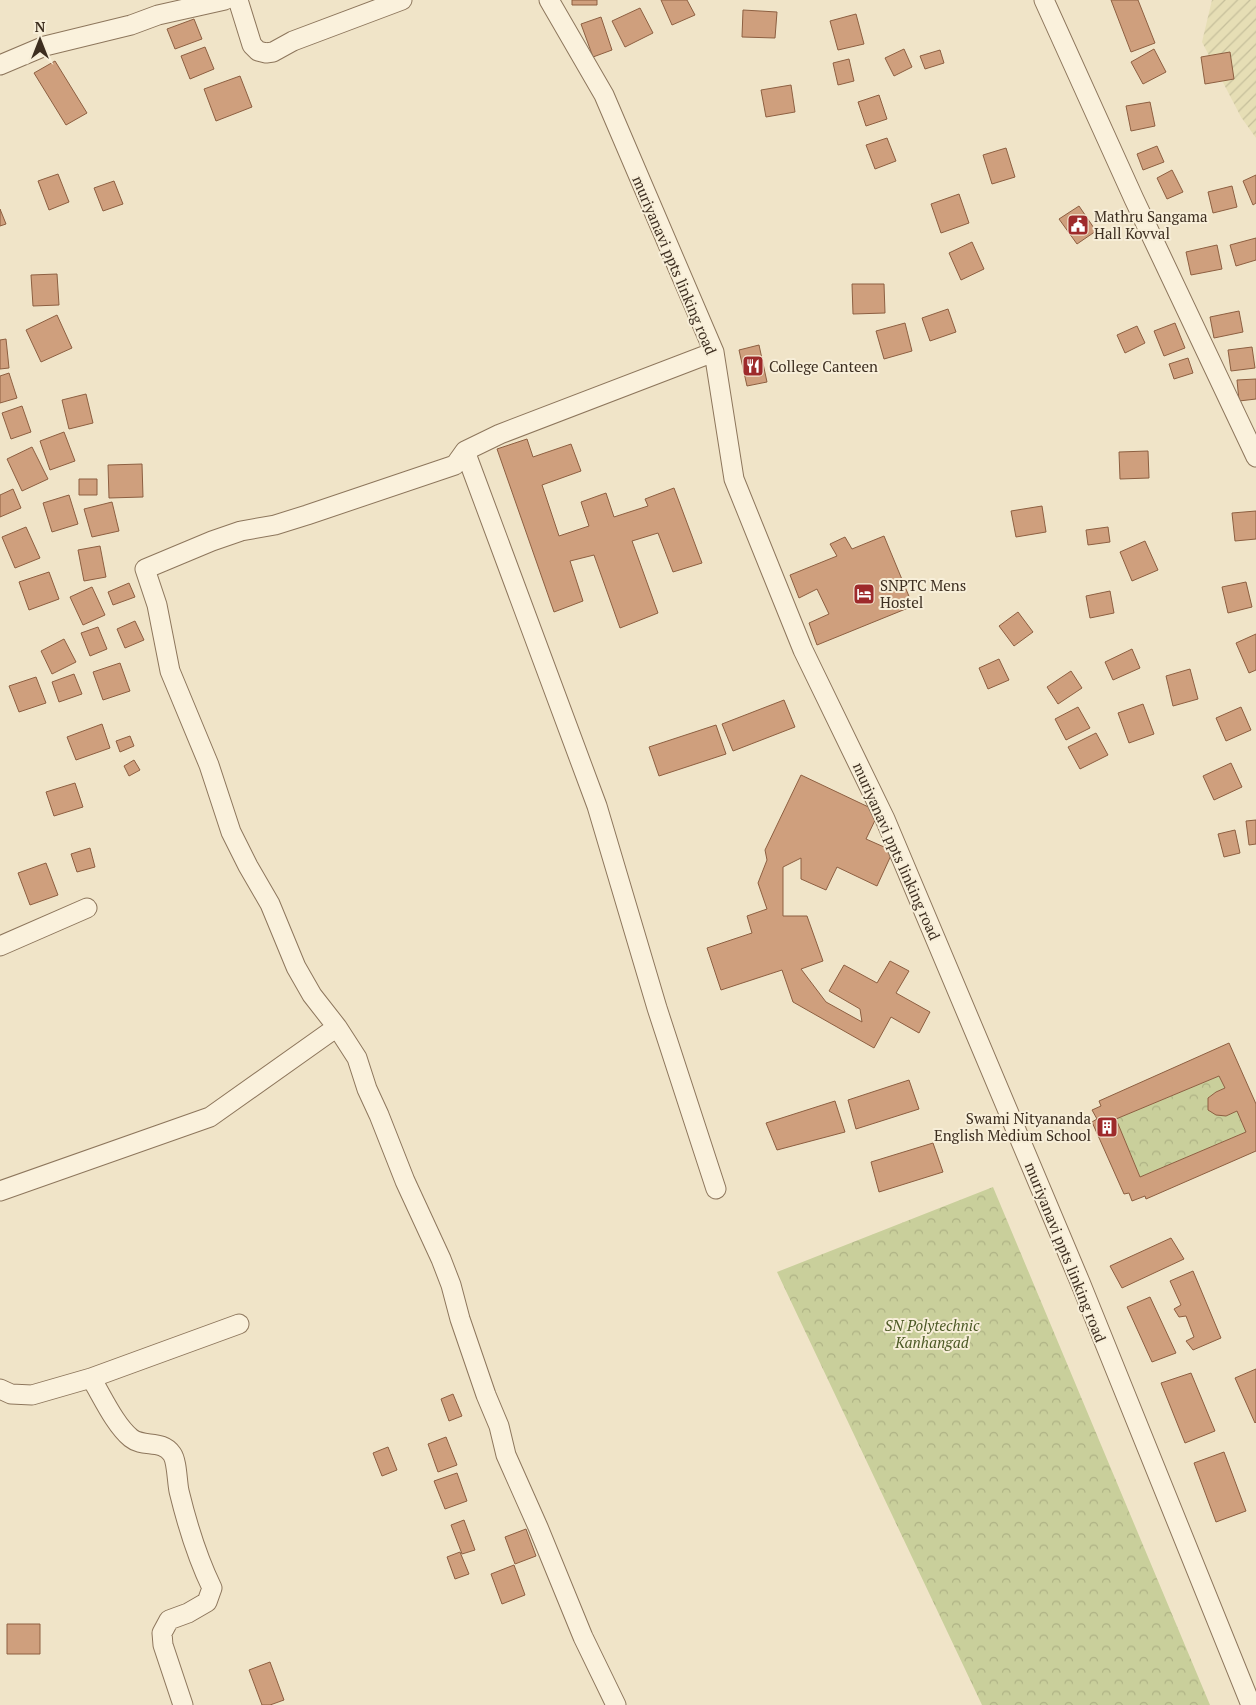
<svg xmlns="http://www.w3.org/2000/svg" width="1256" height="1705" viewBox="0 0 1256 1705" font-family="'PT Serif',serif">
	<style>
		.farmland { fill: url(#farmland-furrows) }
		.park { fill: url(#park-crowns) }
		.building { fill: #cf9f7d; stroke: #8d5f41; fill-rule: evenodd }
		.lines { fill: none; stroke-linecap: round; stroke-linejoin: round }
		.minor-casing { stroke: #8d765c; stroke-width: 21 }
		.minor { stroke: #faf1dc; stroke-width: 19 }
		.labels { text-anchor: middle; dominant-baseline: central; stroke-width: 4; stroke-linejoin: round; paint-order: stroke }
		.poi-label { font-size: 15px; fill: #3d2e20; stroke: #f7eed8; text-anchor: start }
		.street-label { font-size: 15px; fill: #3d2e20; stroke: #f7eed8 }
		.park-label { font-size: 15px; font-style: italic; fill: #4d5a26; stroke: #f7eed8 }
	</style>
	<defs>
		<pattern id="farmland-furrows" width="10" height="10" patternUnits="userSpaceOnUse" patternTransform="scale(1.25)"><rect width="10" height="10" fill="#e6deb5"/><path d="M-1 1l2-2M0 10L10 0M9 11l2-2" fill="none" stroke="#c6bf9b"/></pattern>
		<pattern id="park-crowns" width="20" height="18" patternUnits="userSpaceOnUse" patternTransform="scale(1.25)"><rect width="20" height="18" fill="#c9cf9b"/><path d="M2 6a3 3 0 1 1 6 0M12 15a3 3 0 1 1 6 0" fill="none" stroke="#aeb285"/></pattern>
	</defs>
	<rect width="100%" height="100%" fill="#f0e4c8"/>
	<!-- farmland -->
	<path class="farmland" d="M1212,0H1256V138L1241,117L1202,42Z"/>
	<!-- park -->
	<path class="park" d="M1219,1076L1225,1088L1216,1092L1208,1098L1226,1116L1237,1111L1246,1132L1140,1177L1116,1119Z
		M993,1187L1210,1705H982L777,1272Z"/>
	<!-- building -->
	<path class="building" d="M572,0H597V5H572Z
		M661,0H687L695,15L672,25Z
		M1111,0H1138L1155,43L1131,52Z
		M640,8L653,33L625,47L612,21Z
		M743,10L777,12L775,38L742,37Z
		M856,14L864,44L838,50L830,21Z
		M601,17L612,50L593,57L581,24Z
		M194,19L202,39L175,49L167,29Z
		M205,47L214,69L190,79L181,56Z
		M904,49L912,67L894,76L885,58Z
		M1154,49L1166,72L1143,84L1131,62Z
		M940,50L944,63L925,69L920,56Z
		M1230,52L1234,79L1205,84L1201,57Z
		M849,59L854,81L838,85L833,63Z
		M55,61L87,113L66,125L34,73Z
		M240,76L252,107L216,121L204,89Z
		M791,85L795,112L766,117L761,90Z
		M879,95L887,119L866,126L858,102Z
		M1150,102L1155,126L1131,131L1126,106Z
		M887,138L896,161L875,169L866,145Z
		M1157,146L1164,162L1143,170L1137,154Z
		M1006,148L1015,177L992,184L983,155Z
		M1172,170L1183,192L1167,199L1157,178Z
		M58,174L69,202L49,210L38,181Z
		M1256,175V203L1253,205L1243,181Z
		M114,181L123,204L103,211L94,188Z
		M1232,186L1237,207L1213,213L1208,192Z
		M959,194L969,223L941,233L931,204Z
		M1079,206L1096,231L1077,244L1059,219Z
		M0,209L6,224L0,226Z
		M1256,238V260L1236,266L1230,245Z
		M972,242L984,269L961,280L949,253Z
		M1217,245L1222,269L1191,275L1186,252Z
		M57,274L59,305L33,306L31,275Z
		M852,284H884L885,313L853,314Z
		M948,309L956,332L930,341L922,318Z
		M1239,311L1243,332L1214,338L1210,317Z
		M57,315L72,348L41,362L26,330Z
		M905,323L912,351L884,359L876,331Z
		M1175,323L1185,348L1164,356L1154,331Z
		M1137,326L1145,343L1125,353L1117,335Z
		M6,339L9,368L0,369V340Z
		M759,345L767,382L747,386L739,350Z
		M1252,347L1255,368L1231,371L1228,350Z
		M1188,358L1193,373L1174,379L1169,364Z
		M9,373L17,398L0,403V376Z
		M1256,379V399L1239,401L1237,380Z
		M86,394L93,423L69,429L62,400Z
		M22,406L31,432L11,439L2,413Z
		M64,432L75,461L50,470L40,441Z
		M527,439L533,457L571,444L581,471L542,485L559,536L589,526L581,502L606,493L614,517L648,506L645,499L674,488L702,563L673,572L658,533L632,541L658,613L620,628L594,555L570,561L583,601L554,612L497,449Z
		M32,447L48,479L22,491L7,459Z
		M1148,451L1149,478L1120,479L1119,452Z
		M142,464L143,497L109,498L108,465Z
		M79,479H97V495H79Z
		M13,489L21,508L0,517V495Z
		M69,495L78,524L52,532L43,503Z
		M112,502L119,531L92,537L84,509Z
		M1042,506L1046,532L1016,537L1011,511Z
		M1256,511V539L1235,541L1232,513Z
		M26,527L40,558L15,568L2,537Z
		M1108,527L1110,542L1088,545L1086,530Z
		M884,536L913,606L817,645L809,623L829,614L817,589L799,598L790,575L837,556L830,544L845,537L852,549Z
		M1145,541L1158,570L1132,581L1120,552Z
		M100,546L106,577L84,581L78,550Z
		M49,572L59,599L29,610L19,582Z
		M1246,582L1252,607L1228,613L1222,587Z
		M129,583L135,597L113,605L108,592Z
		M92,587L105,615L83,625L70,597Z
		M1110,591L1114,613L1090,618L1086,596Z
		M1018,612L1033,632L1014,646L999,626Z
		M135,621L144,640L125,648L117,629Z
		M98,627L107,649L90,656L81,633Z
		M1256,634V670L1249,673L1236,643Z
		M64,639L76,662L52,674L41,651Z
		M1132,649L1140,668L1113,680L1105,662Z
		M999,659L1009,680L988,689L979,668Z
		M120,663L130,691L103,700L93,672Z
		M1190,669L1198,699L1173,706L1166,676Z
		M1071,671L1082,688L1058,704L1047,687Z
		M74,674L82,694L59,702L52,682Z
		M36,677L46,703L19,712L9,686Z
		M784,700L795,727L733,751L722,724Z
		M1143,704L1154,734L1129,743L1118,713Z
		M1078,707L1090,728L1066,740L1055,719Z
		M1241,707L1251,730L1226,741L1216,718Z
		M102,724L110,748L76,760L67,737Z
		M716,725L726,754L659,776L649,747Z
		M1096,733L1108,755L1080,769L1068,747Z
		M130,736L134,746L120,752L116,741Z
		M134,760L140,770L129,776L124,766Z
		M1231,763L1242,787L1214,800L1203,776Z
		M801,775L879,812L866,839L893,851L877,886L837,867L826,890L801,879V858L783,867V916H807L823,961L801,969L826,1002L862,1022L860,1009L829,991L844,965L877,983L890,961L909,971L896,993L930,1012L919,1033L891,1017L874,1048L793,1002L782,970L721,990L707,948L752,933L747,916L767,909L758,883L767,860L765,850Z
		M75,783L83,807L54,816L46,792Z
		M1256,820V844L1249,845L1246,821Z
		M1235,830L1240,853L1224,857L1218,834Z
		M90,848L95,867L77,872L71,854Z
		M46,863L58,895L30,905L18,873Z
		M1229,1043L1256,1104V1151L1146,1199L1145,1196L1132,1201L1129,1193L1124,1194L1092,1122L1097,1119L1092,1110L1101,1106L1099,1101ZM1219,1076L1225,1088L1216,1092L1208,1098V1110L1216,1115L1226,1116L1237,1111L1246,1132L1140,1177L1116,1119Z
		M909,1080L919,1109L856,1129L848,1100Z
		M835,1101L845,1132L777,1150L766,1123Z
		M933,1143L943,1172L879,1192L871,1162Z
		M1171,1238L1184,1259L1122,1288L1110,1266Z
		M1193,1271L1221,1338L1193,1350L1186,1341L1194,1337L1186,1316L1179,1317L1174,1309L1181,1305L1170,1281Z
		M1150,1297L1176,1353L1152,1362L1127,1307Z
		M1256,1369V1422L1255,1423L1235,1378Z
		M1191,1373L1215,1431L1185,1443L1161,1383Z
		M453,1394L462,1416L449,1421L441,1399Z
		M446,1437L457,1465L438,1472L428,1444Z
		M388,1447L397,1470L382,1476L373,1453Z
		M1224,1452L1246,1511L1216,1522L1194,1463Z
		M457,1473L467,1501L445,1509L434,1481Z
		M464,1520L475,1550L462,1554L451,1525Z
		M526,1529L536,1556L515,1564L505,1537Z
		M460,1552L469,1574L455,1579L447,1557Z
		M514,1565L525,1595L502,1604L491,1574Z
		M7,1624H40V1654H7Z
		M270,1662L284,1700L270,1705H262L249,1670Z"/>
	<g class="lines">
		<!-- minor casing -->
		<g class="minor-casing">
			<path id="minor" d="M238,0L252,45L258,51L266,53L273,52L293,41L402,0
				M549,0L604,95L714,352L734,479L803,650L885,819L1080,1282L1251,1705
				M1044,0L1134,199L1256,457
				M0,65L45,46L131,25L158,15L225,0
				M465,451L597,806L657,1008L716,1189
				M0,946L87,908
				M0,1191L210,1117L337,1027
				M91,1378L239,1324
				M0,1389L11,1394L32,1395L91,1378C102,1396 115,1425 131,1438C143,1448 162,1439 172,1454C177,1461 177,1481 179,1491C187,1524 197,1557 212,1588L207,1602L188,1613L169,1620L162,1633L163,1645L183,1705
				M616,1705L583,1637L538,1527L506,1455L499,1426L486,1395L460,1319L451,1285L441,1259L405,1181L379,1115L367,1089L357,1058L337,1027L312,995L296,967L270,904L248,866L231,832L209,765L170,671L157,605L145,569L212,541L241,531L275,525L307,515L455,465L465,451L500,434L714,352"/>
		</g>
		<!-- minor -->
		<use href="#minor" class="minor"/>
	</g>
	<!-- icons -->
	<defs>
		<g id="civic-square" transform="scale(1.125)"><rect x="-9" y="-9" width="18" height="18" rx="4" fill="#9e2a2b" stroke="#f7eed8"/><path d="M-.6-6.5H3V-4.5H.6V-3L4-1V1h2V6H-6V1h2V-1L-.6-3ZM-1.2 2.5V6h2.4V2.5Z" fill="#fff"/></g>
		<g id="restaurant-square" transform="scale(1.125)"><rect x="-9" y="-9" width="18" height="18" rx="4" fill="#9e2a2b" stroke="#f7eed8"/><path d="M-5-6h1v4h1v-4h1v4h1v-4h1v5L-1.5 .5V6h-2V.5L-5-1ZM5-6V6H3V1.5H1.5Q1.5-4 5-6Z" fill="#fff"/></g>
		<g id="hotel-square" transform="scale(1.125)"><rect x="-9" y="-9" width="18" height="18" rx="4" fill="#9e2a2b" stroke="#f7eed8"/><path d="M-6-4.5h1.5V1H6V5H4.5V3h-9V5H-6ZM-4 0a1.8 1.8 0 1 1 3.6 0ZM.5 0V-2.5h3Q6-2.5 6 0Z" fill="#fff"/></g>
		<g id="building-square" transform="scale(1.125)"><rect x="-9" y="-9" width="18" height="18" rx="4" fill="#9e2a2b" stroke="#f7eed8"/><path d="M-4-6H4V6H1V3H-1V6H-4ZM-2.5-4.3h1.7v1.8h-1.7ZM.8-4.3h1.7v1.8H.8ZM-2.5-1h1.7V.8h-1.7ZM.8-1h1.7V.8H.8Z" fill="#fff"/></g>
	</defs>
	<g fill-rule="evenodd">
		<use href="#civic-square" x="1078" y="225"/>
		<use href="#restaurant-square" x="753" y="366"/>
		<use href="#hotel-square" x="864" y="594"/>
		<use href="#building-square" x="1107" y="1127"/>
	</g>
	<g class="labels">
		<!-- poi labels -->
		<g class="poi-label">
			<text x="1094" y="216">Mathru Sangama<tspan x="1094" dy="17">Hall Kovval</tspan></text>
			<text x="769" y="366">College Canteen</text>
			<text x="880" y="585">SNPTC Mens<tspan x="880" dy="17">Hostel</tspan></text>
			<text x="1091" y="1118" text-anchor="end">Swami Nityananda<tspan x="1091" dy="17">English Medium School</tspan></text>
		</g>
		<!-- street labels -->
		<g class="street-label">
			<text transform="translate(675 265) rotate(67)">muriyanavi ppts linking road</text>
			<text transform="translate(897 851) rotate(66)">muriyanavi ppts linking road</text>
			<text transform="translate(1066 1252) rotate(68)">muriyanavi ppts linking road</text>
		</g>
		<!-- park labels -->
		<g class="park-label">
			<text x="932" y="1325">SN Polytechnic<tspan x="932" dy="17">Kanhangad</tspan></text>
		</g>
	</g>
	<!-- north arrow -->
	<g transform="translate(40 40)" stroke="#f7eed8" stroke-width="4" paint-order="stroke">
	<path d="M0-4L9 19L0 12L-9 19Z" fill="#3d2e20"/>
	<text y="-8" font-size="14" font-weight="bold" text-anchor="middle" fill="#3d2e20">N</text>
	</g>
</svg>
